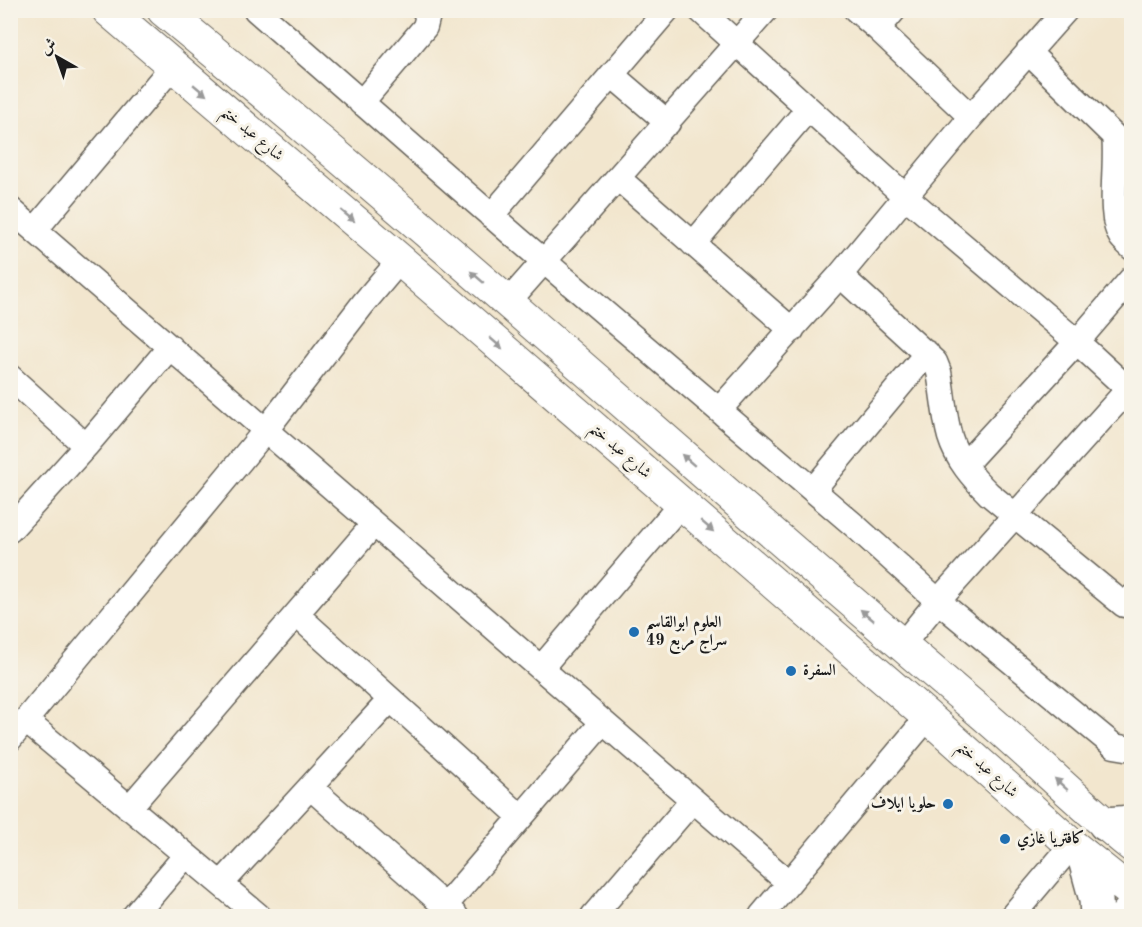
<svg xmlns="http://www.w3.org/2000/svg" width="1142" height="927" viewBox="0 0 1142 927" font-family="'Old Standard TT',Amiri,serif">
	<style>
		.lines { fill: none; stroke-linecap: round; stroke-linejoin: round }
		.minor-casing { stroke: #67635a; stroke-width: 27 }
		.major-casing { stroke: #67635a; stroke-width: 34 }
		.highway-casing { stroke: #67635a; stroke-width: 36 }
		.minor { stroke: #fff; stroke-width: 24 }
		.major { stroke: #fff; stroke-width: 32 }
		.highway { stroke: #fff; stroke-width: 33 }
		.oneway { fill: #999 }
		.poi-dot { fill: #1f6fb2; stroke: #f7f3e8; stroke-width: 2 }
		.labels { text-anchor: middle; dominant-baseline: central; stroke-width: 6; stroke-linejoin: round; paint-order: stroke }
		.street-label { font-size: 16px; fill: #1c1c1c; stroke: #f7f3e8 }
		.poi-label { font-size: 16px; font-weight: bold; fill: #1c1c1c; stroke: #f7f3e8; text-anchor: start }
	</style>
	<rect width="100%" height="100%" fill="#f7f3e8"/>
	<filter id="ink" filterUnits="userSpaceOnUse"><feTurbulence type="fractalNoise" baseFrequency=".0167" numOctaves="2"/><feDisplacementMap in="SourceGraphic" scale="12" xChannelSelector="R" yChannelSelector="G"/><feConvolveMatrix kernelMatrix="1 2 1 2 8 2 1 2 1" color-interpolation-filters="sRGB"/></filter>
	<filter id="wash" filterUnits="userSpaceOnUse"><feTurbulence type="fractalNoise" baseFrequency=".008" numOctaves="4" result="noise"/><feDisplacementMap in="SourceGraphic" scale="24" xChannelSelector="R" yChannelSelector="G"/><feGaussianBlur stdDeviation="1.35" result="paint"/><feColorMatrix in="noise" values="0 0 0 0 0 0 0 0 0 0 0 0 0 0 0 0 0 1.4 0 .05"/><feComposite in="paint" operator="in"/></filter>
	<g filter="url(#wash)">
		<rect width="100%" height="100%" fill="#f2e6ce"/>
	</g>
	<g filter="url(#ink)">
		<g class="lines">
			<!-- minor casing -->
			<g class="minor-casing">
				<path id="minor" d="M256,10L518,239L855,526L938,601L1114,746L1132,749
					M700,10L905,196L1077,342L1128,389
					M856,10L878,29L971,117
					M878,29L894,10
					M1028,52L1114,136C1118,163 1107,216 1121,237C1124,241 1128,244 1132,248
					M612,75L668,123
					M361,103L425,27L428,15L424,10
					M619,179L792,330
					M10,209L789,883
					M491,216L667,10
					M35,230L172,67
					M693,244L808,109
					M840,275L935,362L939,372C943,393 944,416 950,437C957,460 973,478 989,494L1124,605L1132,597
					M507,303L766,10
					M10,377L86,446
					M719,410L840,275L971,117L1066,10
					M964,465L1077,342L1132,278
					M813,490L927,353
					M10,530L86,446L170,347
					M297,615L521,817
					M902,645L938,601L1132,385
					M541,668L681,504
					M26,721L259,916
					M10,739L266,430L363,304L400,260
					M310,787L456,916
					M129,808L374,524
					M221,884L390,700
					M444,907L603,722
					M134,916L186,855
					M593,916L693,800
					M761,916L928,717
					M1012,916L1072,845"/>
			</g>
			<!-- major casing -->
			<g class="major-casing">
				<path id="major" d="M108,10L400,260L928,717L1072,845L1132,893
					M163,10C440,237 705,478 978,710C1030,754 1078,803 1132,846"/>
			</g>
			<!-- highway casing -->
			<g class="highway-casing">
				<path id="highway" d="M1105,824L1132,822
					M1084,856L1096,900L1097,916
					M1126,916L1132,909"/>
			</g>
			<!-- minor -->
			<use href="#minor" class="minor"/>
			<!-- major -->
			<use href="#major" class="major"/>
			<!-- highway -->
			<use href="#highway" class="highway"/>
		</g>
		<!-- one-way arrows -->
		<defs><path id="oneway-solid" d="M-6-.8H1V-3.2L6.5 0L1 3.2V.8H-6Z" transform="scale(1.5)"/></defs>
		<g class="oneway">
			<use href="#oneway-solid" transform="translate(200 90) rotate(40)"/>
			<use href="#oneway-solid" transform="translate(348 216) rotate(40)"/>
			<use href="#oneway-solid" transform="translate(477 277) rotate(-139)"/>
			<use href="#oneway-solid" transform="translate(496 343) rotate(41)"/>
			<use href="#oneway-solid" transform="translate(688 460) rotate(-139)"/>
			<use href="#oneway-solid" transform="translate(707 526) rotate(41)"/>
			<use href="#oneway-solid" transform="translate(867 615) rotate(-140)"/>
			<use href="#oneway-solid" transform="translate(1061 784) rotate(-138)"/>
		</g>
	</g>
	<!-- markers -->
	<g class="poi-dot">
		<circle cx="634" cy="632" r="6"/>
		<circle cx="791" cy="671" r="6"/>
		<circle cx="948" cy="804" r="6"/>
		<circle cx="1005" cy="839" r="6"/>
	</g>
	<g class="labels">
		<!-- street labels -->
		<g class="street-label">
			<text transform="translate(252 134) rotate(40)">شارع عبد ختم</text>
			<text transform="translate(620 451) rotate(41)">شارع عبد ختم</text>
			<text transform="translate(987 770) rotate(42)">شارع عبد ختم</text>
		</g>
		<!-- poi labels -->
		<g class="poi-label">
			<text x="646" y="623">العلوم ابوالقاسم<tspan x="646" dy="18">سراج مربع 49</tspan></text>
			<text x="803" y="671">السفرة</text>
			<text x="936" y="804" text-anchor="end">حلويا ايلاف</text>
			<text x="1017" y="839">كافتريا غازي</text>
		</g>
	</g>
	<!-- margin -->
	<rect width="1142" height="927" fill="none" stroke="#f7f3e8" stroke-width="36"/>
	<!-- north arrow -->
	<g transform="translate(57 57) rotate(320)" stroke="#f7f3e8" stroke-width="4.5" paint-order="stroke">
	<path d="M0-4.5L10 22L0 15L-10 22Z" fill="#1c1c1c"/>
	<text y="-9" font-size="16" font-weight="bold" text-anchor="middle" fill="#1c1c1c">ش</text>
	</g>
</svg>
